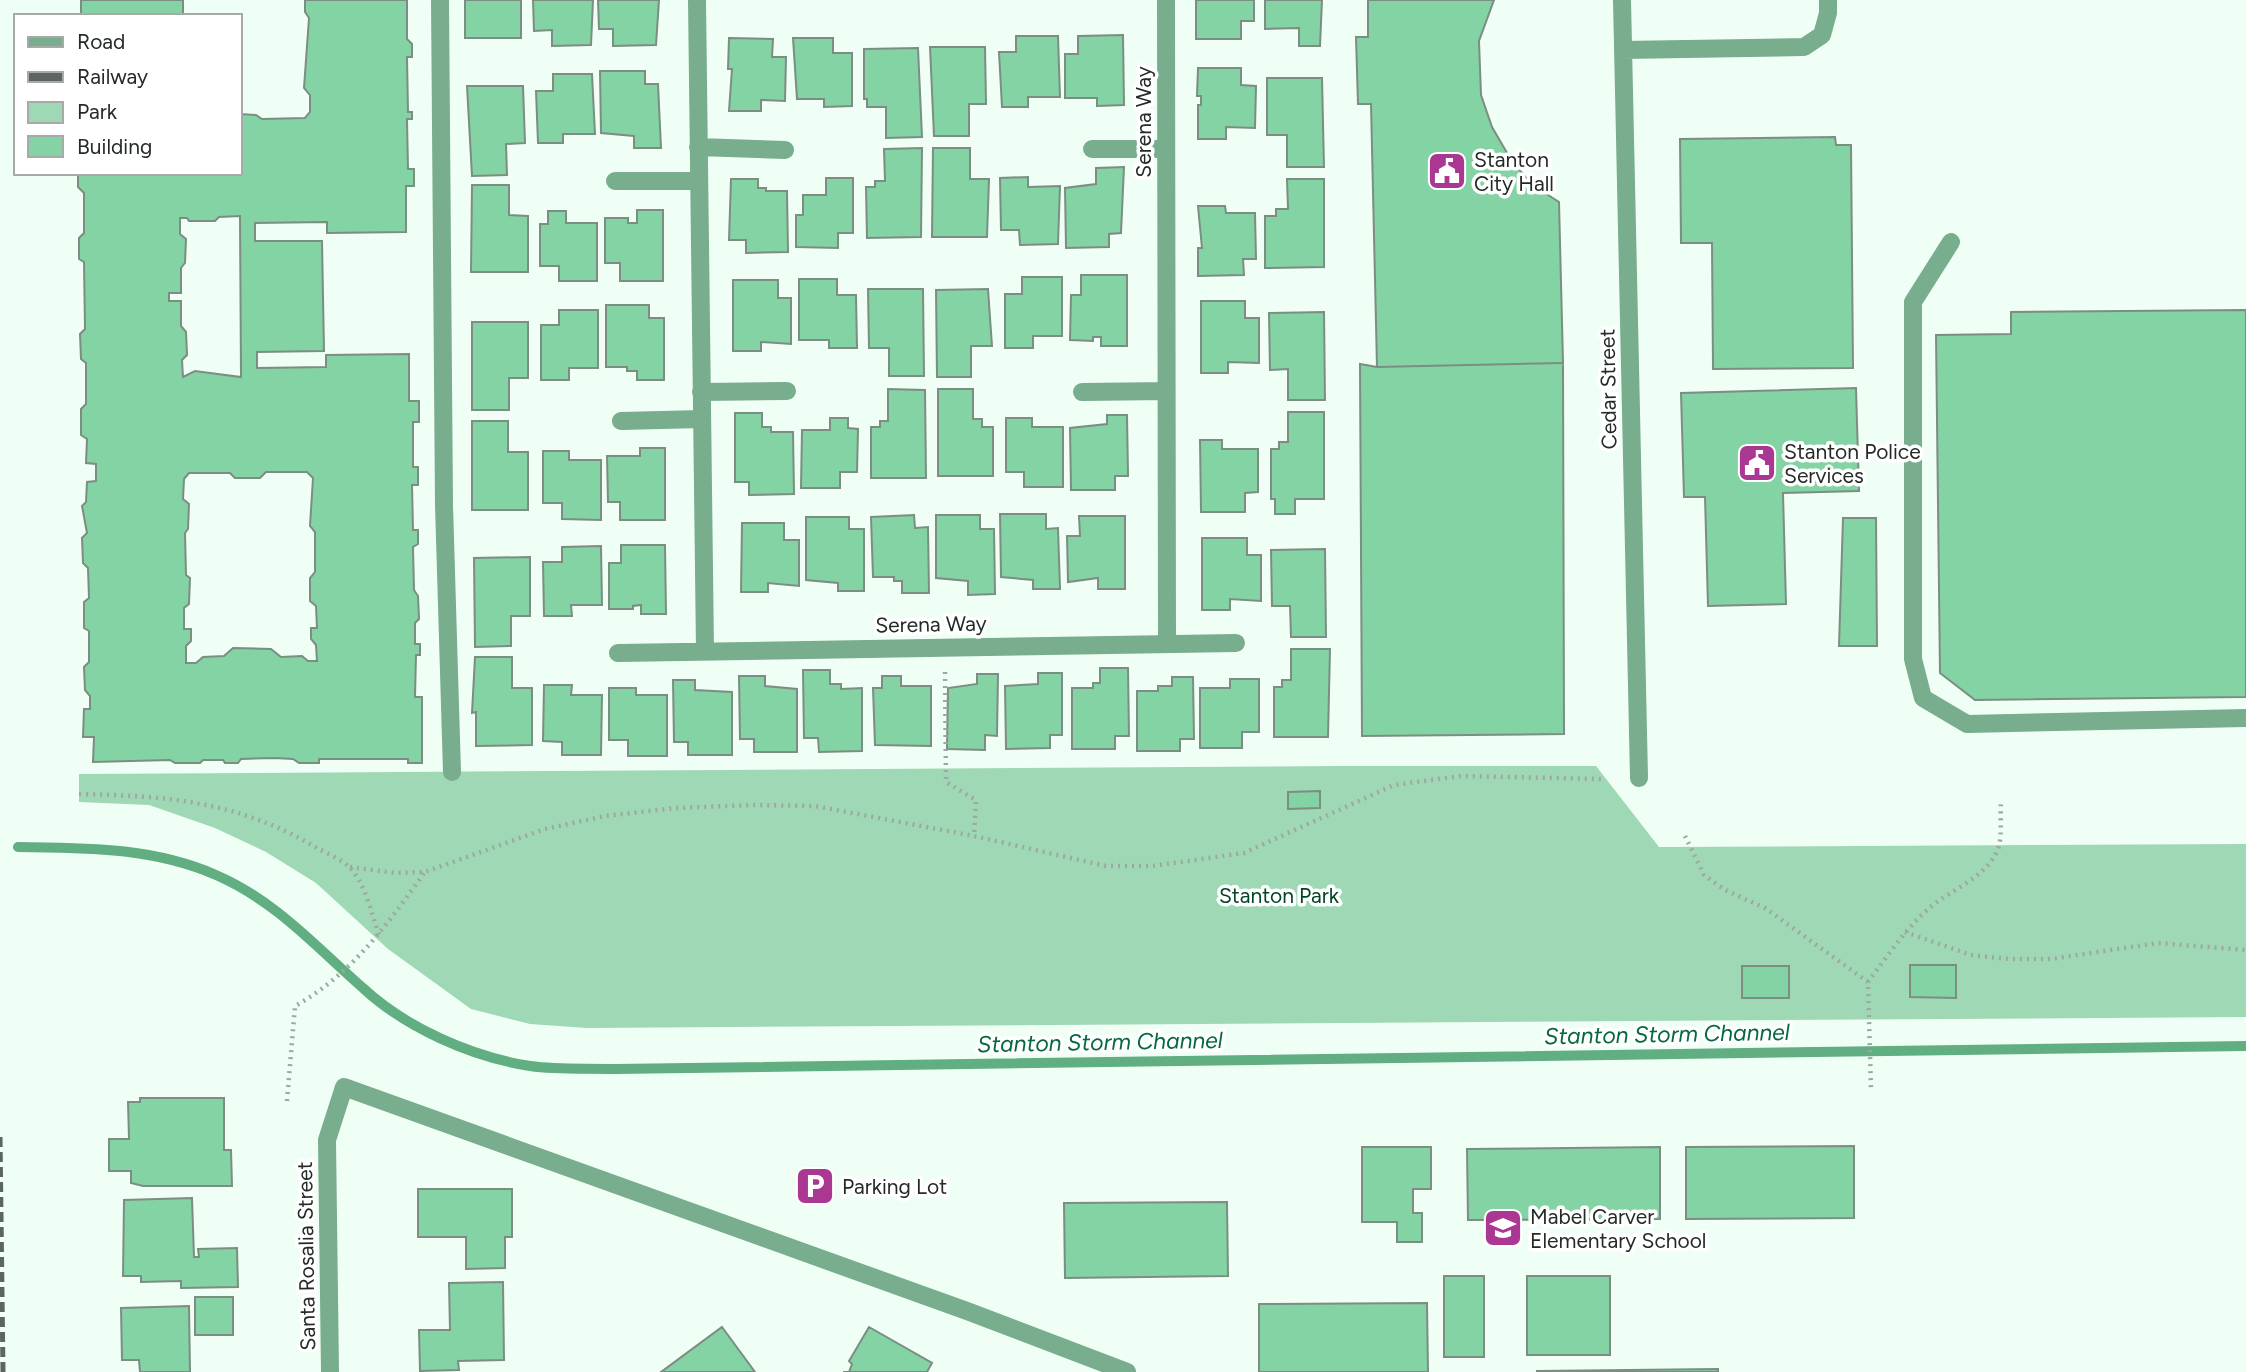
<svg xmlns="http://www.w3.org/2000/svg" width="2246" height="1372" viewBox="0 0 2246 1372" font-family="Figtree,sans-serif">
	<style>
		.green { fill: #9fd8b5 }
		.lines { fill: none; stroke-linecap: round; stroke-linejoin: round }
		.stream { stroke: #60ae81; stroke-width: 10 }
		.building { fill: #84d3a5; stroke: #7c8d82; stroke-width: 2; fill-rule: evenodd }
		.path { stroke: #9ca8a1; stroke-width: 4.5; stroke-dasharray: 2 5; stroke-linecap: butt }
		.minor { stroke: #78ad8d; stroke-width: 18 }
		.rail { stroke: #5c655f; stroke-width: 5; stroke-dasharray: 10 5; stroke-linecap: butt }
		.labels { text-anchor: middle; dominant-baseline: central; stroke-width: 7; stroke-linejoin: round; paint-order: stroke }
		.street-label { font-size: 21px; fill: #242b27; stroke: #fff }
		.poi-label { font-size: 21px; fill: #242b27; stroke: #fff; text-anchor: start }
		.park-label { font-size: 21px; fill: #014427; stroke: #fff }
		.water-label { font-size: 23px; font-style: italic; fill: #06683f; stroke: #fff }
	</style>
	<rect width="100%" height="100%" fill="#f0fff5"/>
	<!-- green -->
	<path class="green" d="M1342,766H1596L1659,847L2246,844V1017L587,1028L530,1024L471,1009L388,949L316,883L266,852L215,828L149,805L79,802V774Z"/>
	<g class="lines">
		<!-- stream -->
		<path class="stream" d="M18,847C86,848 152,847 216,875C276,901 315,946 363,988C406,1028 472,1057 530,1066C558,1070 587,1068 615,1069L2246,1046"/>
	</g>
	<!-- building -->
	<path class="building" d="M81,0H183V15L81,16Z
		M305,0H407V39L412,44V57H407L408,112H412V119H407L408,169H414V186H406V232L327,233V222L255,223V241H322L324,351L257,352V368L326,367V355L409,354V401H419V422H413V467H418V485H412L413,530H418V544L413,547L414,590L418,596L419,619L415,623V644H420V655H416L415,697H422V763H408V759H319V763H299L293,759L275,758L241,759L238,763H225L223,760H203L200,763H175L170,760L93,762L94,737H83L84,709H90V696L85,690L84,667L89,662V631L84,628V602L89,598L88,568L83,563L82,538L87,533L82,506L86,502L87,482L96,481V464L86,463L87,439L81,435V409L86,404V363L81,359L80,334L85,329L84,262L79,259V238L84,233V193L78,187V173H240V114L256,115L262,119L305,118L310,112V95L304,88L309,18L305,12ZM240,216L241,377L195,371L183,377L182,360L187,355L186,332L181,326V301H169V293H181V268L185,263L186,239L180,234V218H187L189,221H215L219,217ZM266,472H307L313,478L310,526L315,532V572L310,578V601L316,606L317,628H311V639L316,645L317,661H308L302,656L281,657L271,649L233,648L224,656L203,657L196,663H186V646L191,641V629H184V608L189,604L190,578L186,575L185,533L188,529L189,504L183,499L184,479L189,473H230L235,478H260Z
		M465,0H521V38H465Z
		M533,0H593L591,45L552,46V30L534,31Z
		M598,0H659L656,45L613,46V29H599Z
		M1196,0H1254V21H1241V39H1196Z
		M1265,0H1322L1320,46H1299V28L1265,29Z
		M1368,0H1494L1479,41L1481,95L1492,127L1510,158L1531,184L1559,202L1563,363L1377,367L1371,104H1358L1356,37H1368Z
		M1123,35L1124,105L1097,106V98H1065V54H1078V36Z
		M1016,36H1058L1060,97H1028V107H1002L999,52H1016Z
		M729,38L773,39L772,57H786L785,101L761,100V111H729L732,69H728Z
		M793,38H833V53H852V106L824,107V99H797Z
		M930,47H985L986,104H969V136H934Z
		M918,48L922,137L886,138V107H867V99H864V49Z
		M1198,68H1241V85L1256,86L1255,128L1226,127V139H1198V105H1201V96H1197Z
		M600,71H645V84H658L661,148H634V136L601,133Z
		M553,74H592L595,134H563V143H538L536,91H553Z
		M1267,78H1322L1324,167H1287V135H1267Z
		M467,86H523L525,143L506,144L507,175L472,176Z
		M1835,137L1836,145H1851L1853,368L1713,369L1712,243H1681L1680,139Z
		M922,148L921,237L867,238L866,187H875V181H885L884,149Z
		M933,148H970V179H989L987,237H932Z
		M1124,167L1121,233L1109,234V247L1066,248L1065,188L1096,184V168Z
		M1028,177V187L1060,186L1058,244L1020,245L1019,230H1001L1000,178Z
		M826,178H853V233H838V248L796,247V215H803V195H826Z
		M731,179H758V188H766V191H787L788,252L746,253V240H729Z
		M1287,179H1324V267L1265,268V216H1276V209H1288Z
		M472,185H509V215L528,216V272H471Z
		M1198,206H1225L1226,213H1255L1256,259H1243L1244,275L1198,276V248H1202Z
		M637,210H663V281H620V263H605V218H628V223H637Z
		M548,211H566V223H597V281H559V266H540V224H548Z
		M1081,275H1127V346H1101V337H1093V341L1070,340L1071,295H1081Z
		M1022,277H1062V336H1033V348H1005V294H1022Z
		M799,279H837V295H856L857,348H829V340H799Z
		M733,280H778V298H791V344L761,342V351H733Z
		M868,289H923L924,376H889V348H869Z
		M988,289L992,346H971V377H937L936,290Z
		M1201,301H1245V318H1259V363L1228,362V373H1201Z
		M606,305H649V318H664V380H637V371H627V367H606Z
		M559,310H598V368H569V380H541V325H559Z
		M2246,310V697L1975,700L1940,673L1936,335L2011,334V312Z
		M1324,312L1325,400H1288V369L1270,370L1269,313Z
		M472,322H528V378H509V410H472Z
		M1563,363L1564,734L1362,736L1360,364L1377,367Z
		M1856,388L1859,491L1783,493L1786,604L1708,606L1705,497H1684L1681,393Z
		M888,389L925,390L926,478H871V427H880V421H888Z
		M938,389H973V419H982V427H993V476H938Z
		M1288,412H1324V499H1295V514H1275V499H1271V449H1279V442H1288Z
		M735,413H762V427H771V432H793L794,494L749,495V482H735Z
		M1107,415H1127L1128,476H1115V490H1071L1070,428L1107,424Z
		M830,418H848V428L858,429L857,472H840V488H801L802,430H830Z
		M1006,418H1032V427H1063V487H1024V472H1006Z
		M472,421H508V452H528V510H472Z
		M1200,440H1222V449H1258V492L1245,493V512H1201Z
		M640,448H665V520H620V502H608L607,456H640Z
		M543,451H569V460H601V520L562,519V503H543Z
		M1000,514H1046V529L1058,528L1060,589H1033V580L1001,577Z
		M914,515L915,528L928,527L929,593H902V581H894V577H873L871,517Z
		M936,515H980V529H994L995,594L968,595V581L936,578Z
		M1079,516H1125V589H1098V578L1068,582L1067,536H1080Z
		M806,517H849V529H864V591H838V583L806,580Z
		M1843,518H1876L1877,646H1839Z
		M742,523H784V540H799V586L768,583V592H741Z
		M1202,538H1247V555H1261V601L1230,599V610H1202Z
		M621,545H665L666,614H641V605L633,606V609H609V563H621Z
		M601,546L602,605H571L572,616H544L543,562H562V547Z
		M1325,549L1326,637H1291L1290,606H1272L1271,550Z
		M530,557V616H511V646L475,647L474,558Z
		M1291,649H1330L1328,737H1274V687H1282V680H1291Z
		M475,657H512V688H532V745L476,746V712L472,713Z
		M1100,668H1128L1129,736H1115V749H1072V688H1093V683H1100Z
		M803,670H830V684H841V689L862,688V751L819,752L818,738H804Z
		M1038,673H1062V735H1050V748L1006,749L1005,686L1038,684Z
		M977,674H998L997,736L985,735V750L947,749L948,688L977,684Z
		M739,676H765V686L797,689V752H754V739H740Z
		M882,676H901V686H931V746L875,745L873,688H882Z
		M1172,677H1193L1194,739H1180V751H1137V691H1158V686H1172Z
		M1230,679H1259V732H1242V748H1200V688H1230Z
		M673,680H695V690L732,692V755H688V742H674Z
		M544,685H572L571,695H602L601,755H562V742L543,741Z
		M609,688H636V695H667V756H628V740H609Z
		M1320,791V808L1288,809V792Z
		M1910,965H1956V998L1910,997Z
		M1742,966H1789V998H1742Z
		M140,1098H224V1150H231L232,1186H143L131,1183V1171H109V1139H129L128,1102H140Z
		M1854,1146V1218L1686,1219V1147Z
		M1362,1147H1431V1189H1413V1213H1422V1242H1397V1222H1362Z
		M1660,1147V1219L1468,1220L1467,1149Z
		M418,1189H512V1237H505V1268L466,1269V1237H418Z
		M192,1198L194,1257H199L198,1249L237,1248L238,1287L181,1288V1281L141,1282V1276H123L124,1200Z
		M1227,1202L1228,1276L1065,1278L1064,1203Z
		M1444,1276H1484V1357H1444Z
		M1527,1276H1610V1355H1527Z
		M503,1282L504,1360L458,1361L459,1370L420,1371L419,1330H450L449,1283Z
		M195,1297H233V1335H195Z
		M1427,1303L1428,1372H1259V1304Z
		M189,1306L190,1372H140L139,1360H122L121,1308Z
		M722,1327L755,1372H661Z
		M869,1327L932,1363L927,1372H843H849L852,1364L849,1361Z
		M1718,1369V1372H1537V1371Z"/>
	<g class="lines">
		<!-- path -->
		<path class="path" d="M945,672L946,782L976,800L974,836
			M79,794C168,796 238,801 317,848C326,853 341,859 349,867C365,882 372,915 379,935
			M1685,836L1704,875L1725,890L1765,908L1868,982L1871,1090
			M350,867L395,873L425,872L545,829L605,816L676,808L753,805L815,806L974,836L1106,866H1152L1244,853L1394,785L1461,776L1602,779
			M1905,932L1971,955L2009,959H2051L2158,943L2246,950
			M1868,982C1886,958 1904,931 1926,911C1948,890 1989,878 1999,846C2002,834 2000,816 2001,803
			M287,1101L295,1006C351,975 388,924 424,873"/>
		<!-- minor -->
		<path class="minor" d="M440,0L444,505L452,772
			M697,0L705,651
			M1166,0L1167,643
			M1622,0L1639,778
			M1623,50L1804,47L1822,35L1828,13V0
			M698,147L785,150
			M1092,149H1166
			M615,181H699
			M1951,242L1913,302V659L1923,698L1967,724L2246,718
			M701,392L787,391
			M1082,392L1166,391
			M621,421L702,419
			M618,653L1236,643
			M330,1372L327,1140L344,1087L967,1311L1127,1372"/>
		<!-- rail -->
		<path class="rail" d="M0,1137L3,1372"/>
	</g>
	<!-- icons -->
	<defs>
		<g id="civic-square" transform="scale(2.0125)"><rect x="-9" y="-9" width="18" height="18" rx="4" fill="#aa3792" stroke="#fff"/><path d="M-.6-6.5H3V-4.5H.6V-3L4-1V1h2V6H-6V1h2V-1L-.6-3ZM-1.2 2.5V6h2.4V2.5Z" fill="#fff"/></g>
		<g id="parking-square" transform="scale(2.0125)"><rect x="-9" y="-9" width="18" height="18" rx="4" fill="#aa3792" stroke="#fff"/><path d="M-3.5-5.5H1a3.5 3.5 0 0 1 0 7H-1V5.5H-3.5ZM-1-3.4V-.6H.8a1.4 1.4 0 0 0 0-2.8Z" fill="#fff"/></g>
		<g id="school-square" transform="scale(2.0125)"><rect x="-9" y="-9" width="18" height="18" rx="4" fill="#aa3792" stroke="#fff"/><path d="M0-5L7-2L0 1L-7-2ZM-4 1L0 2.5L4 1V4Q0 6-4 4Z" fill="#fff"/></g>
	</defs>
	<g fill-rule="evenodd">
		<use href="#civic-square" x="1447" y="171"/>
		<use href="#civic-square" x="1757" y="463"/>
		<use href="#parking-square" x="815" y="1186"/>
		<use href="#school-square" x="1503" y="1228"/>
	</g>
	<g class="labels">
		<!-- street labels -->
		<g class="street-label">
			<text transform="translate(1143 122) rotate(-90)">Serena Way</text>
			<text transform="translate(1608 389) rotate(-91)">Cedar Street</text>
			<text transform="translate(931 624) rotate(-1)">Serena Way</text>
			<text transform="translate(306 1256) rotate(-91)">Santa Rosalia Street</text>
		</g>
		<!-- poi labels -->
		<g class="poi-label">
			<text x="1474" y="159">Stanton<tspan x="1474" dy="24">City Hall</tspan></text>
			<text x="1784" y="451">Stanton Police<tspan x="1784" dy="24">Services</tspan></text>
			<text x="842" y="1186">Parking Lot</text>
			<text x="1530" y="1216">Mabel Carver<tspan x="1530" dy="24">Elementary School</tspan></text>
		</g>
		<!-- park labels -->
		<g class="park-label">
			<text x="1279" y="895">Stanton Park</text>
		</g>
		<!-- water labels -->
		<g class="water-label">
			<text transform="translate(1667 1034) rotate(-1)">Stanton Storm Channel</text>
			<text transform="translate(1100 1042) rotate(-1)">Stanton Storm Channel</text>
		</g>
	</g>
	<!-- legend -->
	<rect x="14" y="14" width="228" height="161" fill="#ffffff" stroke="#a7aaa9" stroke-width="2"/>
	<rect x="28" y="37" width="35" height="10" fill="#78ad8d" stroke="#a7aaa9" stroke-width="2"/>
	<text x="77" y="49" font-size="21" fill="#242b27">Road</text>
	<rect x="28" y="72" width="35" height="10" fill="#5c655f" stroke="#a7aaa9" stroke-width="2"/>
	<text x="77" y="84" font-size="21" fill="#242b27">Railway</text>
	<rect x="28" y="102" width="35" height="21" fill="#9fd8b5" stroke="#a7aaa9" stroke-width="2"/>
	<text x="77" y="119" font-size="21" fill="#242b27">Park</text>
	<rect x="28" y="136" width="35" height="21" fill="#84d3a5" stroke="#a7aaa9" stroke-width="2"/>
	<text x="77" y="154" font-size="21" fill="#242b27">Building</text>
</svg>
